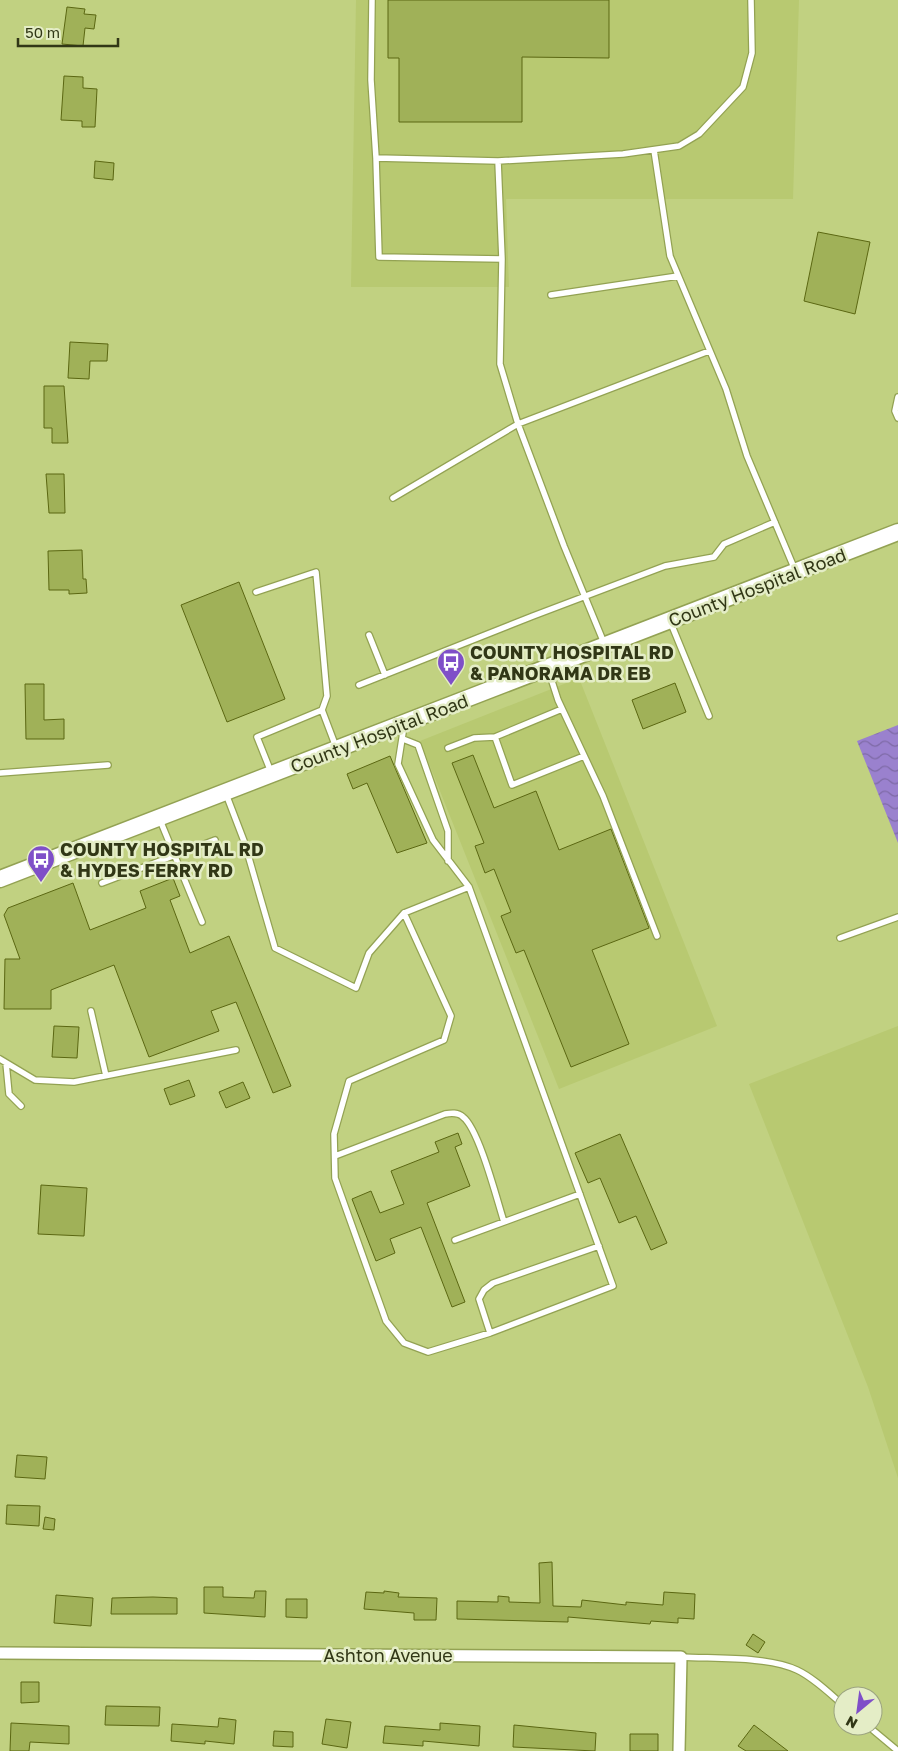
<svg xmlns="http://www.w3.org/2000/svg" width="898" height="1751" viewBox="0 0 898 1751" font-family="'Golos Text',sans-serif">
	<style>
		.built { fill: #b8c971 }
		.water { fill: url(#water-waves) }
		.building { fill: #a0b158; stroke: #5b6712 }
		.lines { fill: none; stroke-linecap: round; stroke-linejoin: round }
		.lane-casing { stroke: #93a253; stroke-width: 8 }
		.street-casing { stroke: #93a253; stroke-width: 14 }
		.secondary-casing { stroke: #93a253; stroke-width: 19 }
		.lane { stroke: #fff; stroke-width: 5.5 }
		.street { stroke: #fff; stroke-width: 11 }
		.secondary { stroke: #fff; stroke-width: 16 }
		.labels { text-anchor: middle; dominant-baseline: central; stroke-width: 5; stroke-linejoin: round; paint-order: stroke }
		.street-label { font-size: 18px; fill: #313716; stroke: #e4edc6 }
		.poi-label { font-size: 18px; font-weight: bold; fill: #313716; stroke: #e4edc6; text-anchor: start }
	</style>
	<defs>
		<pattern id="water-waves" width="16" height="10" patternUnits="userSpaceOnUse" patternTransform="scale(1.25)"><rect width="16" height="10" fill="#9a81ce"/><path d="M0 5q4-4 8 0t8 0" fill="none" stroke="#7e6aa6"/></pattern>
	</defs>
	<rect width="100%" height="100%" fill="#c1d181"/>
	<!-- built -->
	<path class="built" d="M356,0H799L793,199H506L509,287H351Z
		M579,678L717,1026L559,1089L420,741Z
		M898,1026V1478L868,1387L749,1084Z"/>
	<!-- water -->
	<path class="water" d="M898,725V843L857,741Z"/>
	<!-- building -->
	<path class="building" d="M388,0H609V58L522,57V122H399V58H388Z
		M67,7L85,9L84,14L96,15L94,29L85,28L83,46L62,44Z
		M64,76L83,77V88L97,89L95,127H82V121L61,120Z
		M95,161L114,163L113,180L94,178Z
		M818,232L870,242L855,314L804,301Z
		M70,342L108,344L107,361H90L89,379L68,378Z
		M44,386H64L68,443H52V428H44Z
		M46,474H64L65,513H49Z
		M82,550L83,579H86L87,593L69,594V590H49L48,551Z
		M239,582L285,699L227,722L181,605Z
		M675,683L686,712L643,729L632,700Z
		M25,684H44V720L64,719V739H26Z
		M473,755L494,808L536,791L559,850L611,829L649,928L592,950L629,1044L571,1067L524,950L516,953L501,916L511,912L494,869L485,873L475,846L484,843L452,763Z
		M390,756L427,843L397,853L367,783L353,789L347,774Z
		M173,878L180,896L170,900L190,953L229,936L291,1086L273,1093L236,1002L211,1011L219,1031L149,1057L114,965L51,990V1009H4L5,959H20L4,915L8,908L73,883L90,930L146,908L140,891Z
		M54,1026L79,1027L77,1058L52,1057Z
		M189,1080L195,1096L170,1105L164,1089Z
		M243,1082L250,1098L226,1108L219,1092Z
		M458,1133L462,1144L455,1147L470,1186L427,1203L465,1302L452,1307L421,1227L390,1239L395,1253L376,1261L352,1199L371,1191L380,1213L404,1204L391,1171L439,1152L435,1142Z
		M620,1134L667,1243L651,1250L636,1216L619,1223L600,1178L588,1183L575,1153Z
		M41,1185L87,1188L84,1236L38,1234Z
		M17,1455L47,1457L45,1479L15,1477Z
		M7,1505L40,1506L39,1526L6,1524Z
		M45,1517L55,1519L54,1530L43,1529Z
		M552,1562L553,1606L581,1607L582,1600L626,1605V1602L663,1605L664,1592L695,1594L694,1619L678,1618V1623L651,1621L650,1624L568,1617V1622L457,1619V1601L498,1602V1596L509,1597V1602L540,1603L539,1563Z
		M204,1587H223V1597L254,1598L255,1591H266L265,1617L204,1613Z
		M384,1591L399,1593L398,1597L437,1598L436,1620H414V1613L364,1609L366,1592L384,1593Z
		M56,1595L93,1598L91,1626L54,1623Z
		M153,1597L177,1598V1614H111L112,1598Z
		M286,1599H307V1618L286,1617Z
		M753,1634L765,1642L758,1653L746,1645Z
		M21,1682H39V1702L21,1703Z
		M106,1706L160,1707L159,1726L105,1725Z
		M219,1718L236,1720L234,1744L205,1741V1744L171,1741L172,1724L218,1727Z
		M326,1719L351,1722L347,1748L322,1744Z
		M11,1723L69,1726V1744L30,1742L29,1751H10Z
		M440,1723L480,1726L479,1746L423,1741V1746L383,1743L385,1726L440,1730Z
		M514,1725L596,1733L595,1751L513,1747Z
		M754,1725L788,1751H746L738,1746Z
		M274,1731L293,1732V1747L273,1746Z
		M630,1734H658V1751H630Z"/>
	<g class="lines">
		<!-- lane casing -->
		<g class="lane-casing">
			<path id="lane" d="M372,0L371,80L376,158L498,161L623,154L679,146L699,134L743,87L752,53L751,0
				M654,150L670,256L726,389L747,456L795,570
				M376,158L379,257L502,259
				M498,161L502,259L500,364L518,424L709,351
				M551,295L678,276
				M898,397L895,411L898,418
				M393,498L518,424L564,546L604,643
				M256,592L316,572L327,696L322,710
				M670,621L709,716
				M369,635L385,675
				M548,669L558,700L603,796L657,936
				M359,685L533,616L665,566L714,557L724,544L775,522
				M404,726L398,764L433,840L469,887L613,1286L490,1333L428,1352L404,1343L386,1321L335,1178L334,1134L349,1081L444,1040L451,1016L404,913L469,887
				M495,737L512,785L584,756
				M403,739L418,745L448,831V861
				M448,748L474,738L495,737L562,709
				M271,772L257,737L322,710L336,747
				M0,773L108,765
				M226,794L244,841L275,948L356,988L369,953L404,913
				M160,820L202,922
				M102,883L215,840
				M840,938L898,917
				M91,1011L106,1076
				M0,1059L35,1080L74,1082L236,1050
				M6,1063L9,1094L21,1106
				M335,1156L445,1114C451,1113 458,1112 463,1117C479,1129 497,1200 504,1222
				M455,1240L580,1194
				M490,1333L479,1299L484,1290L493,1283L599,1246
				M681,1657C714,1659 767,1656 797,1670C814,1678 829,1693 843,1705
				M868,1726L898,1751"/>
		</g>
		<!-- street casing -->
		<g class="street-casing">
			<path id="street" d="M0,1653L681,1657L679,1751"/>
		</g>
		<!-- secondary casing -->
		<g class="secondary-casing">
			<path id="secondary" d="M0,879L898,532"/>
		</g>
		<!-- lane -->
		<use href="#lane" class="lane"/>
		<!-- street -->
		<use href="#street" class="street"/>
		<!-- secondary -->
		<use href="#secondary" class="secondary"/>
	</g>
	<!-- icons -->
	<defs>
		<g id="bus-pin" transform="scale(1.4375)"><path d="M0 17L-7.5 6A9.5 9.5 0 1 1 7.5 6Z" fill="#7f4fc8" stroke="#e4edc6"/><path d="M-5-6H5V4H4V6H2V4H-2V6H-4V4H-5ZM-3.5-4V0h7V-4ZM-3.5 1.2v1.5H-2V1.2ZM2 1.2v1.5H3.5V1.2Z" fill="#fff"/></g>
	</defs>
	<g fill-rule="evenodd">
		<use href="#bus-pin" x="451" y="662"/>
		<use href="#bus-pin" x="41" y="859"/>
	</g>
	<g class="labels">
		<!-- street labels -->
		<g class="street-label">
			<text transform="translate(757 587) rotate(-21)">County Hospital Road</text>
			<text transform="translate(379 733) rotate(-21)">County Hospital Road</text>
			<text x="388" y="1655">Ashton Avenue</text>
		</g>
		<!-- poi labels -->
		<g class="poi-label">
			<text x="470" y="652">COUNTY HOSPITAL RD<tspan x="470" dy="21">&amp; PANORAMA DR EB</tspan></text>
			<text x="60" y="849">COUNTY HOSPITAL RD<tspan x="60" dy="21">&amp; HYDES FERRY RD</tspan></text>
		</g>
	</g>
	<!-- north arrow -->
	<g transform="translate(858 1711) rotate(209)"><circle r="24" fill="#e4edc6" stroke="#9ca480"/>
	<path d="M0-4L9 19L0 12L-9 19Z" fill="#7f4fc8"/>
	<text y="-8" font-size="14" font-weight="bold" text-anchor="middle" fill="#313716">N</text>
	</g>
	<!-- scale -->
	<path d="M18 38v8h100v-8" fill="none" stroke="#313716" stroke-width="2.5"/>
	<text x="25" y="38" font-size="15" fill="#313716" stroke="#e4edc6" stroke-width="4" paint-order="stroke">50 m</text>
</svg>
